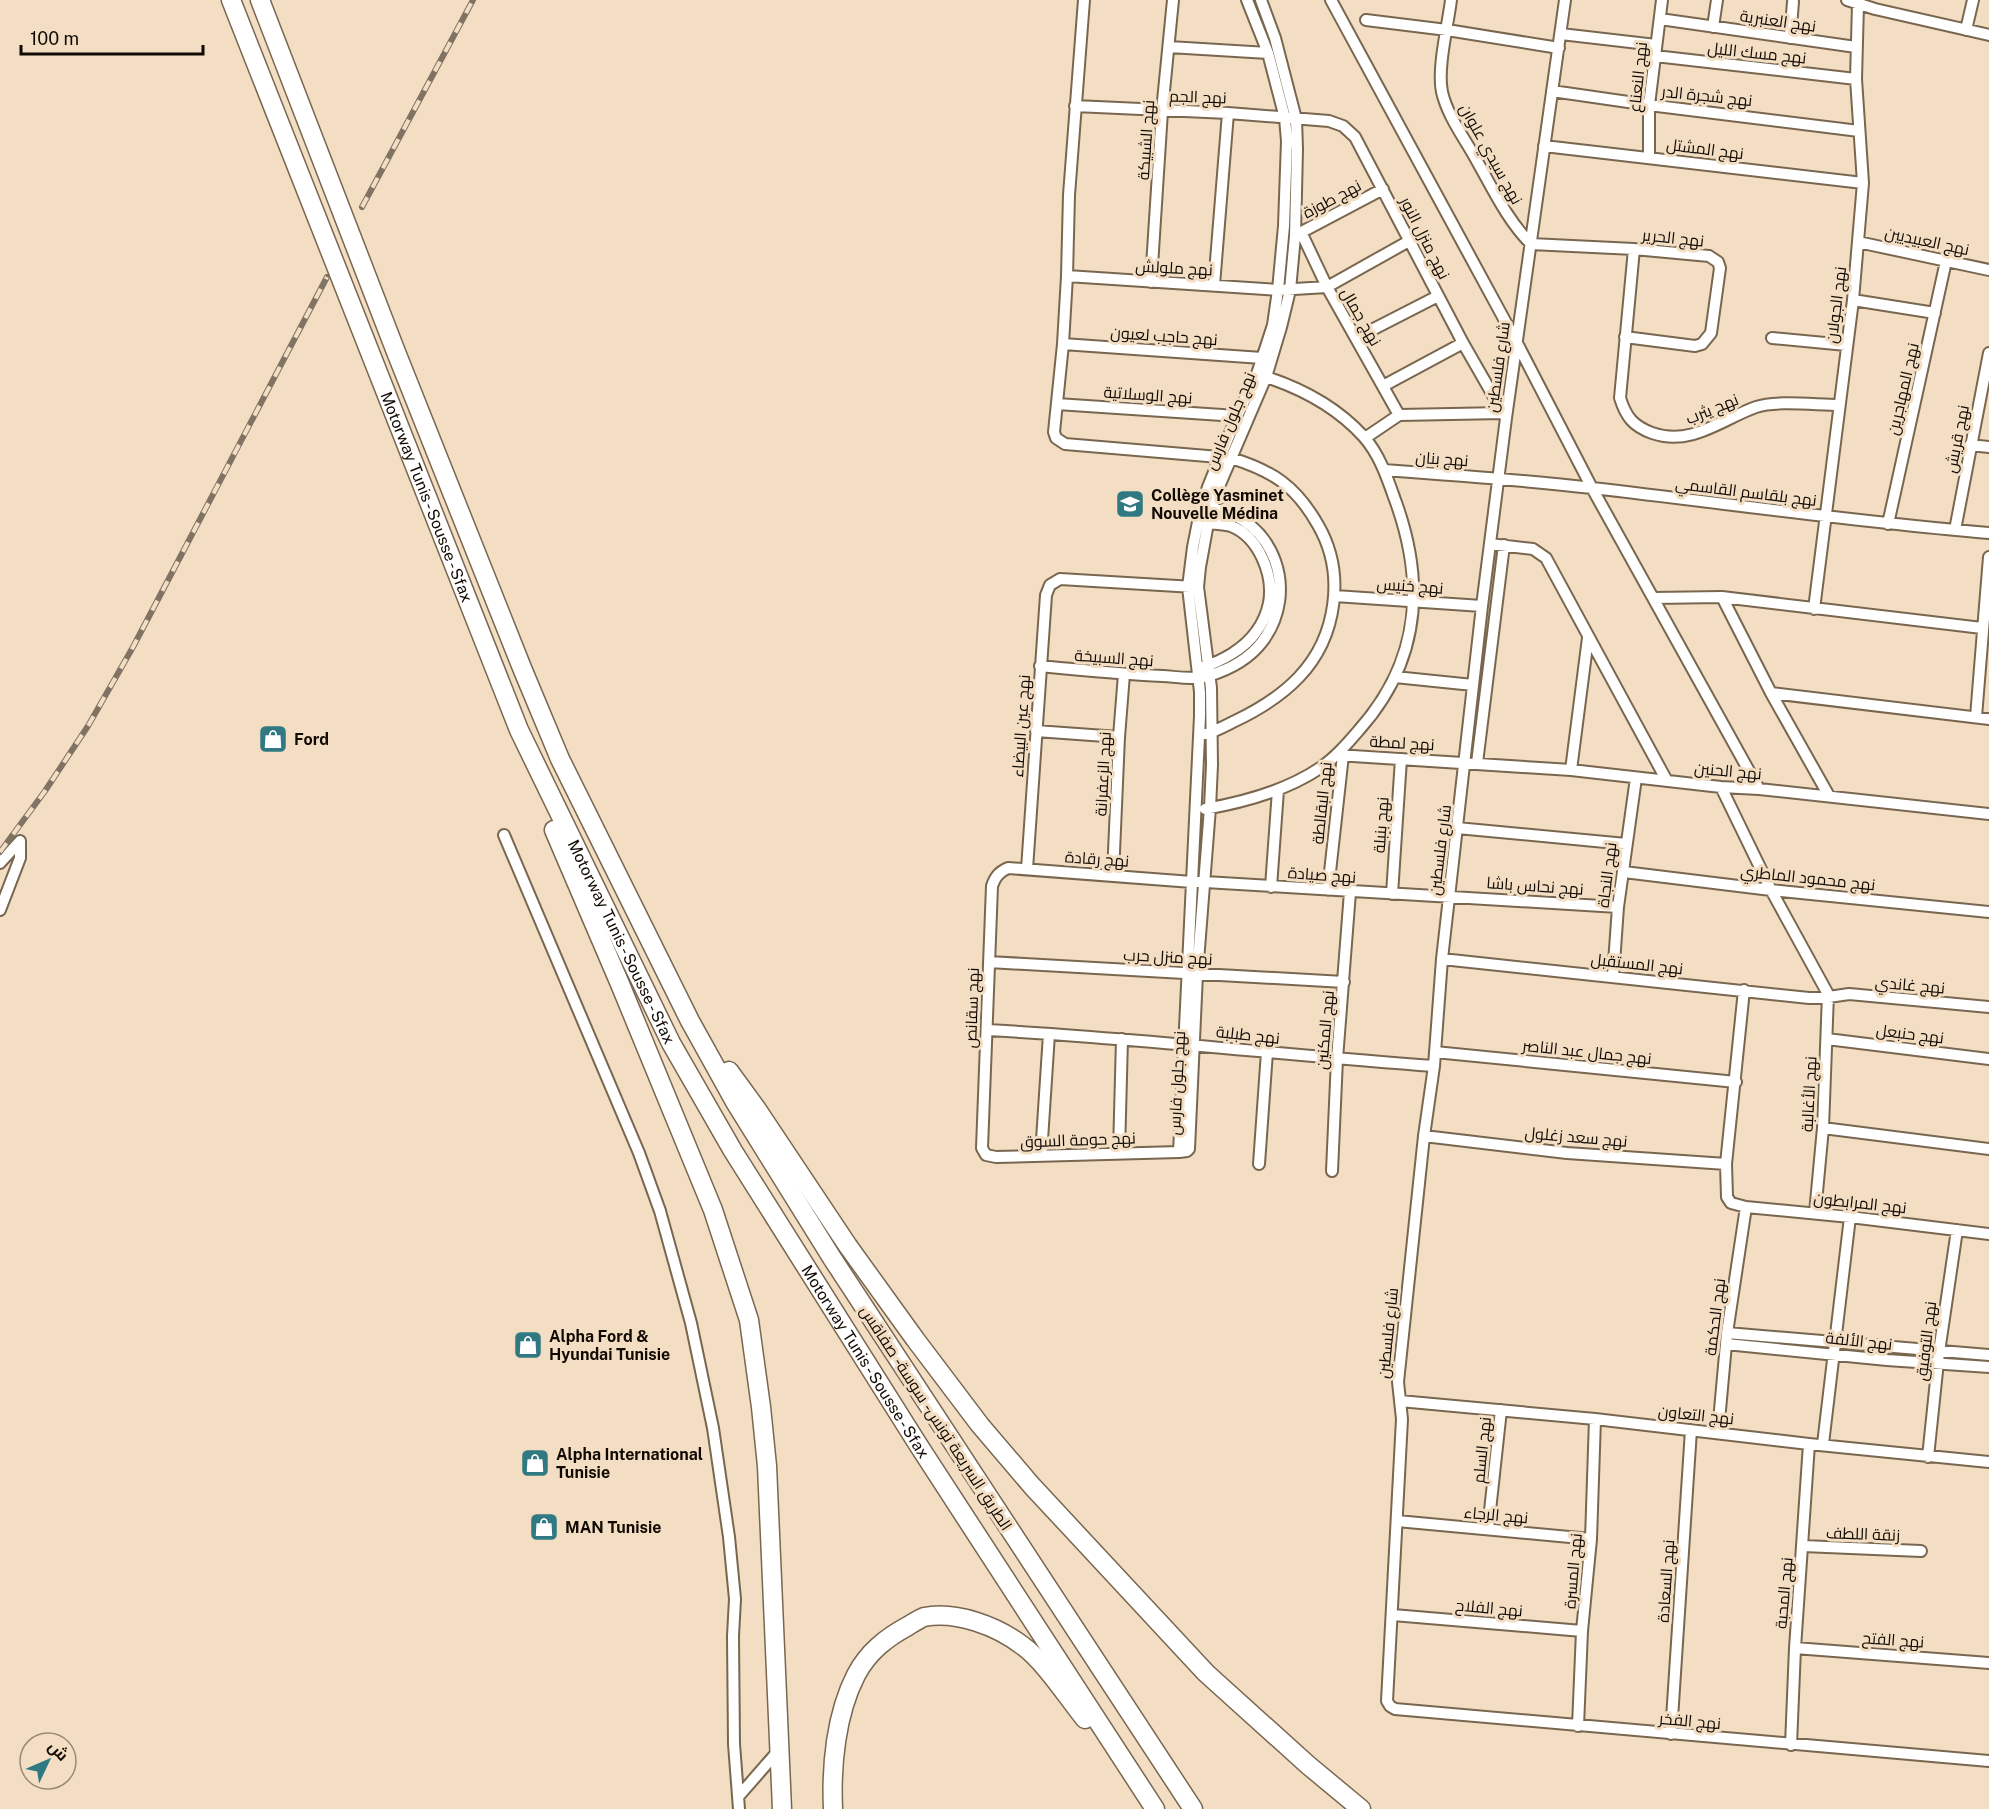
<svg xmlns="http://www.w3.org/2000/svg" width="1989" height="1809" viewBox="0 0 1989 1809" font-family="'Public Sans',Cairo,sans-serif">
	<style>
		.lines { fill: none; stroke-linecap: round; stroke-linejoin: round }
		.minor-casing { stroke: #79664f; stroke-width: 14 }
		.motorway-casing { stroke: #79664f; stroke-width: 21 }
		.minor { stroke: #fff; stroke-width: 10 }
		.motorway { stroke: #fff; stroke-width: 18 }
		.rail-casing { stroke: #817363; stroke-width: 6 }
		.rail { stroke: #f3dec4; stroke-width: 4; stroke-dasharray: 11; stroke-linecap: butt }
		.labels { text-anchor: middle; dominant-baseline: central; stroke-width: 6; stroke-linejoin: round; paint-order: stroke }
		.street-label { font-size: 16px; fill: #110a03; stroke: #f3dec4 }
		.poi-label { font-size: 16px; font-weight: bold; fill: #110a03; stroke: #f3dec4; text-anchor: start }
	</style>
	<rect width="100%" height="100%" fill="#f3dec4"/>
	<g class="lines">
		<!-- minor casing -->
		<g class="minor-casing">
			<path id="minor" d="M1084,0L1069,195L1067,276L1063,344L1054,432L1056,438L1065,444L1231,458C1273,471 1296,486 1318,525C1346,573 1337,637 1299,677C1281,696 1258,710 1235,721C1225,726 1216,731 1206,734
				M1261,0L1275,38L1296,119L1297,149L1295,236L1290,290L1281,327L1266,377L1217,491L1208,523L1200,567L1198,587L1211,688L1212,765L1210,808L1197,974L1189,1149L1187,1151L1179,1152L996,1157L986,1155L982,1148L992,886C995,877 999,872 1008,868L1192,882H1205C1342,891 1480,898 1618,907
				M1331,0L1517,343L1592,488L1759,789
				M1451,0C1448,25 1437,68 1442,92C1447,114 1462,135 1473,154C1491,185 1506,219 1531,244L1634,249L1709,256L1718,262L1720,268L1711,333L1702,344L1695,346L1625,337
				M1565,0L1506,418L1482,606L1442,959L1434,1066L1424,1136L1398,1382L1402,1419L1387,1701L1390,1706L1395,1709L1989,1761
				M1847,0L1875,9L1989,35
				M1660,19L1856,47
				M1366,20L1447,30L1559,48
				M1713,27L1717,0
				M1966,30L1973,0
				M1561,34L1656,45
				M1790,38L1793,2
				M1169,47L1268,53
				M1655,56L1856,79
				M1552,91L1649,105L1859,131
				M1075,106L1228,113L1329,121L1343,126L1355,137L1463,343L1506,418
				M1544,146L1863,183
				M1649,157V105L1662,0
				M1301,232L1327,287L1399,415
				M1296,235L1383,189
				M1858,242L1989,270
				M1634,249L1620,398C1626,417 1633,426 1652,433C1691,447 1722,419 1756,407C1777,400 1816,405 1839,405
				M1067,276L1278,290L1327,287L1409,241
				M1151,282L1162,111L1173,0
				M1214,285L1228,113
				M1853,300L1935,313
				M1356,338L1438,296
				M1772,338L1846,345
				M1063,344L1262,358
				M1383,386L1463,343
				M1057,404L1237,416
				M1365,438L1399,415L1503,413
				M1970,445L1989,447
				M1384,470C1454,475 1523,480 1592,488C1724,503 1856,522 1989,533
				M1888,524L1946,261
				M1955,530L1989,353
				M1490,544L1533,549L1546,558L1667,781
				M1335,596L1482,606
				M1722,597L1771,693L1829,796
				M1653,598L1722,597L1982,628
				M1814,609L1853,300L1863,183L1856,79L1858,4
				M1040,666C1081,670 1122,674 1163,676C1178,677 1194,680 1208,676C1228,670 1249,659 1262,642C1300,592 1275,519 1212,508
				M1203,667C1222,661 1244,649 1256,632C1262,624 1267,613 1269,603C1274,575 1259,537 1231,526C1224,524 1216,524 1208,523
				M1395,677L1473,685
				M1771,693L1989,719
				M1976,717L1989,557
				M1036,731L1119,737
				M1337,755L1571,770L1721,787L1759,789L1989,814
				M1477,763L1504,545
				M1571,770L1588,638
				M1721,787L1771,890L1828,994L1823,1128L1815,1213
				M1205,809C1245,802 1286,791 1320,768C1335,758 1347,744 1359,730C1421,661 1426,582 1394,497C1387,477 1379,454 1364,437C1336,406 1299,387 1260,375
				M1457,828L1626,844
				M504,835L639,1153L660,1211L691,1323L713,1428L729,1537L735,1599L733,1636L734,1744L739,1809
				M0,863L20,841
				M1027,869L1046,595L1050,585L1060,579L1194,587
				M1624,872L1771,890L1989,912
				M1113,875L1119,737L1124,674
				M1271,887L1278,790
				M1328,890L1343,755
				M1392,894L1401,759
				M0,910L20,858V841
				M1442,959L1809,998H1822L1849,994L1989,1007
				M989,962L1344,982
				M1613,977L1618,907L1636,778
				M1744,990L1726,1164L1727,1197L1731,1203L1746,1207L1850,1217L1989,1234
				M987,1030C1136,1038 1285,1055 1434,1066
				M1827,1039L1989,1059
				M1435,1052L1736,1082
				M1823,1128L1989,1149
				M1424,1136L1567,1153L1726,1164
				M1119,1152L1122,1039
				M1179,1152L1200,716V692L1188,587L1193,547L1200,512L1208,487L1237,416L1257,374L1273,325L1278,290L1284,226L1287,141L1285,118L1268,53L1247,0
				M1041,1155L1049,1034
				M1259,1164L1267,1052
				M1332,1171L1337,1059L1350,892
				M1727,1333L1989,1355
				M1726,1344L1887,1360L1989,1367
				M1400,1401L1595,1419L1809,1444L1989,1462
				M1718,1432L1727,1333L1746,1207
				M1823,1444L1850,1217
				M1928,1457L1939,1352L1957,1230
				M1397,1521L1591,1539
				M1488,1529L1501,1410
				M1803,1546L1921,1551
				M1393,1615L1582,1631
				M1795,1648L1989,1663
				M1578,1726L1582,1631L1591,1539L1595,1419
				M1671,1734L1691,1430
				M1791,1745L1795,1648L1809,1444
				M738,1797L779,1750"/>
		</g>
		<!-- motorway casing -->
		<g class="motorway-casing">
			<g id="motorway">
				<path id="s1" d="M231,0L519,730L671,1043L733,1151L919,1446L1155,1809"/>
				<path d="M260,0L396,352L522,668L560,759L690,1021L735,1102L832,1258L1193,1809"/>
				<path d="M554,830L620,984L713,1210L749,1320L761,1407L767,1466L782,1809"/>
				<path d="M729,1071L756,1108L848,1246L915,1339L980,1425L1032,1486L1206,1673L1308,1765L1361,1809"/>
				<path d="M833,1809C831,1765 836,1714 856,1675C868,1652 886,1638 908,1626C913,1623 919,1619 924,1617C957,1611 997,1626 1023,1646C1044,1661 1068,1698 1085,1719"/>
			</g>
		</g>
		<!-- minor -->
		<use href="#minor" class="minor"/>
		<!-- motorway -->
		<use href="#motorway" class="motorway"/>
		<!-- rail casing -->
		<g class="rail-casing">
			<path id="rail" d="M362,207L473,0
				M0,852L45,791L88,726L133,647L327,277"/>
		</g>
		<!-- rail -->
		<use href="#rail" class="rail"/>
	</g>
	<!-- icons -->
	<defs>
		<g id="school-square" transform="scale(1.5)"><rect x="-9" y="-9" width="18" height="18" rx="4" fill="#307882" stroke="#f3dec4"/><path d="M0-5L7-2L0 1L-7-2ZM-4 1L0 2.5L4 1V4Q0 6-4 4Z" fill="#fff"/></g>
		<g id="shop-square" transform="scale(1.5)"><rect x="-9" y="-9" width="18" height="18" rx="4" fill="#307882" stroke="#f3dec4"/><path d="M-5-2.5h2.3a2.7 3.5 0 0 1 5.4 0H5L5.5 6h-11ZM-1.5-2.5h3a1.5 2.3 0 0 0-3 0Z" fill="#fff"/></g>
	</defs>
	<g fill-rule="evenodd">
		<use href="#school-square" x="1130" y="504"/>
		<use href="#shop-square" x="273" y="739"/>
		<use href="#shop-square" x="528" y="1345"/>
		<use href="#shop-square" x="535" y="1463"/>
		<use href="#shop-square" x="544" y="1527"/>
	</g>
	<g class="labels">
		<!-- street labels -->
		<g class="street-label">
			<text transform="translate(1778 21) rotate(8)">نهج العنبرية</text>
			<text transform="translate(1757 53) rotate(6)">نهج مسك الليل</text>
			<text transform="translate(1638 77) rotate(-84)">نهج النعناع</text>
			<text transform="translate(1707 96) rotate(6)">نهج شجرة الدر</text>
			<text transform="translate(1198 97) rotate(2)">نهج الجم</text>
			<text transform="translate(1146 140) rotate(-86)">نهج الشبيكة</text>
			<text transform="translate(1705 149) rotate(7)">نهج المشتل</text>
			<text transform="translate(1491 154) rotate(61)">نهج سيدي علوان</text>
			<text transform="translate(1332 199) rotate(-28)">نهج طوزة</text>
			<text transform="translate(1425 238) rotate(63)">نهج منزل النور</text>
			<text transform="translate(1673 238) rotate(6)">نهج الحرير</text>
			<text transform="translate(1927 241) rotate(12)">نهج العبيديين</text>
			<text transform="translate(1174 268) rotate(3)">نهج ملولش</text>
			<text transform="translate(1836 305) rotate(-83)">نهج الجولان</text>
			<text transform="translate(1361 317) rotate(60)">نهج جمال</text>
			<text transform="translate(1164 336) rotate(4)">نهج حاجب لعيون</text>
			<text transform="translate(1498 367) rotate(-82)">شارع فلسطين</text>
			<text transform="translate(1903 389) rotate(-77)">نهج المهاجرين</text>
			<text transform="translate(1148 395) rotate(4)">نهج الوسلاتية</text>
			<text transform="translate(1712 409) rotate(-22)">نهج يثرب</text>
			<text transform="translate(1230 421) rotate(-67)">نهج جلول فارس</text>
			<text transform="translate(1957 439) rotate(-79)">نهج قريش</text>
			<text transform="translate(1442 459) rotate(4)">نهج بنان</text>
			<text transform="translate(1746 492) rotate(7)">نهج بلقاسم القاسمي</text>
			<text stroke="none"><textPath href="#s1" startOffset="534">Motorway Tunis - Sousse - Sfax</textPath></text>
			<text transform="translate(1410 586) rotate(4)">نهج خنيس</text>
			<text transform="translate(1114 658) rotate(4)">نهج السبيخة</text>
			<text transform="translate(1021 726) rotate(-86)">نهج عين البيضاء</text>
			<text transform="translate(1402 743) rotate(3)">نهج لمطة</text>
			<text transform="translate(1728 771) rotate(5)">نهج الحنين</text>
			<text transform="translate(1103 774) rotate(-87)">نهج الزعفرانة</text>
			<text transform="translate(1322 803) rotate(-84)">نهج البقالطة</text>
			<text transform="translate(1381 825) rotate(-86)">نهج بنبلة</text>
			<text transform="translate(1440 850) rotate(-83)">شارع فلسطين</text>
			<text transform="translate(1097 859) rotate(4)">نهج رقادة</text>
			<text transform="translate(1322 875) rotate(4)">نهج صيادة</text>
			<text transform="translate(1607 875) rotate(-83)">نهج النجاة</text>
			<text transform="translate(1808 878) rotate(6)">نهج محمود الماطري</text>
			<text transform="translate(1535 886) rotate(4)">نهج نحاس باشا</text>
			<text stroke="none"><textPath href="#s1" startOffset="1020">Motorway Tunis - Sousse - Sfax</textPath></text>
			<text transform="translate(1168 957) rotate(3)">نهج منزل حرب</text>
			<text transform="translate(1637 964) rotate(6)">نهج المستقبل</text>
			<text transform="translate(1910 985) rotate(5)">نهج غاندي</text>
			<text transform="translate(972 1008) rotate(-88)">نهج سقانص</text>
			<text transform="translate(1325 1030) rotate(-85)">نهج المكنين</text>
			<text transform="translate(1910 1034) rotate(7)">نهج حنبعل</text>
			<text transform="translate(1248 1035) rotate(6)">نهج طبلبة</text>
			<text transform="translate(1587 1052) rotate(6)">نهج جمال عبد الناصر</text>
			<text transform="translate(1177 1083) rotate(-87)">نهج جلول فارس</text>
			<text transform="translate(1809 1094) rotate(-87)">نهج الأغالبة</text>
			<text transform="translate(1576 1137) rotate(5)">نهج سعد زغلول</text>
			<text transform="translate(1078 1140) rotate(-2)">نهج حومة السوق</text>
			<text transform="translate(1860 1203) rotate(6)">نهج المرابطون</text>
			<text transform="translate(1715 1317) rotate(-83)">نهج الحكمة</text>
			<text transform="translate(1388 1333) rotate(-84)">شارع فلسطين</text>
			<text transform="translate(1859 1341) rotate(6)">نهج الألفة</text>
			<text transform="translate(1926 1341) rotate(-83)">نهج التوفيق</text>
			<text stroke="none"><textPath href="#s1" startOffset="1506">Motorway Tunis - Sousse - Sfax</textPath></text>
			<text transform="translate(1696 1415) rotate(6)">نهج التعاون</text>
			<text transform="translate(936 1418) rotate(57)">الطريق السريعة تونس - سوسة - صفاقس</text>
			<text transform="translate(1482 1450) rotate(-84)">نهج السلم</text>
			<text transform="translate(1496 1515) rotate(5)">نهج الرجاء</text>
			<text transform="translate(1863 1534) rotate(2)">زنقة اللطف</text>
			<text transform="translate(1573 1571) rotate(-85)">نهج المسرة</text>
			<text transform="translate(1666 1581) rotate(-86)">نهج السعادة</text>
			<text transform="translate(1784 1593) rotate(-85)">نهج المحبة</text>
			<text transform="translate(1489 1608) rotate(5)">نهج الفلاح</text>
			<text transform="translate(1893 1640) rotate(4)">نهج الفتح</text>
			<text transform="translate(1690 1721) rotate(5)">نهج الفخر</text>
		</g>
		<!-- poi labels -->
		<g class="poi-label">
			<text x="1151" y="495">Collège Yasminet<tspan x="1151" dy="18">Nouvelle Médina</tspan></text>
			<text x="294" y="739">Ford</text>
			<text x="549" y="1336">Alpha Ford &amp;<tspan x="549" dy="18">Hyundai Tunisie</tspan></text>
			<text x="556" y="1454">Alpha International<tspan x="556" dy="18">Tunisie</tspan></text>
			<text x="565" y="1527">MAN Tunisie</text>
		</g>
	</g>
	<!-- north arrow -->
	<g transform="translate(48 1761) rotate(46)"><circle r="28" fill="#f3dec4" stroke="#998977" stroke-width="1.5"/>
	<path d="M0-4.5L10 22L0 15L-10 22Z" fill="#307882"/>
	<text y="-9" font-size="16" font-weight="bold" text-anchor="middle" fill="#110a03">ش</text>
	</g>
	<!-- scale -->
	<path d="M21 45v9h182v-9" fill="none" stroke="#110a03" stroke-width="3"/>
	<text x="30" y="45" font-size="18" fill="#110a03" stroke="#f3dec4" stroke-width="4.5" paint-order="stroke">100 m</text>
</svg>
